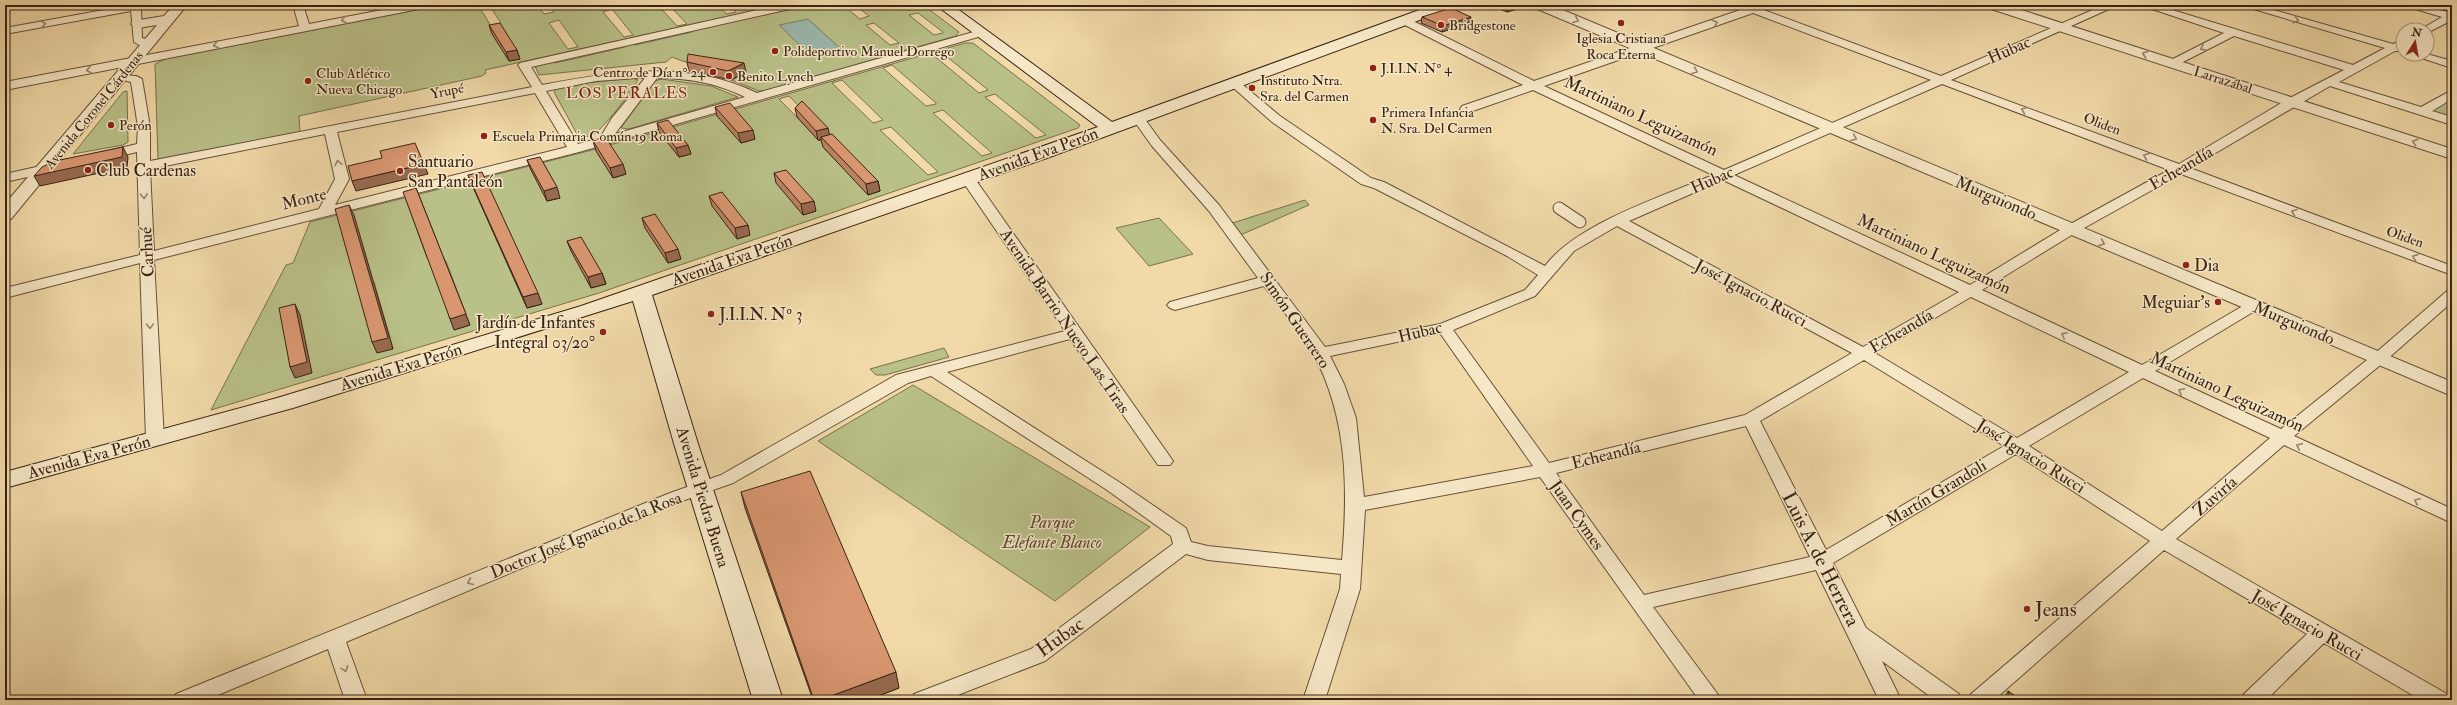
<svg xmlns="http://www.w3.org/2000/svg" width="2457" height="705" viewBox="0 0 2457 705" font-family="'IM FELL Double Pica',serif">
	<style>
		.green { fill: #b9c088; stroke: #79714e; fill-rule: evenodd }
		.water { fill: #9cb9b0; stroke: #747d72 }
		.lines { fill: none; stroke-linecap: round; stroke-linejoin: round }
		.pedestrian-casing { stroke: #67503a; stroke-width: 13 }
		.minor-casing { stroke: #67503a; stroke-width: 2 }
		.tertiary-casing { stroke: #67503a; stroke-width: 2 }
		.secondary-casing { stroke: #392215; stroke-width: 2 }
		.pedestrian { stroke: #f6e7c6; stroke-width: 11 }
		.minor { fill: #f6e7c6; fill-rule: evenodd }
		.tertiary { fill: #f6e7c6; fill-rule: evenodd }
		.secondary { fill: #f6e7c6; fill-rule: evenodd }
		.wall { fill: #bb8261; stroke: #392215 }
		.shaded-wall { fill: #986a4f; stroke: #392215 }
		.building { fill: #d99771; stroke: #392215 }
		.oneway { stroke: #98846e }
		.poi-dot { fill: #8f2418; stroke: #f6e7c6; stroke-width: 1.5 }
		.labels { text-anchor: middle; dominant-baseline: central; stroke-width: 3; stroke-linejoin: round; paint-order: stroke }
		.far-poi-label { font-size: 14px; fill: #392215; stroke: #f6e7c6; text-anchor: start }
		.far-street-label { font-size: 14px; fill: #392215; stroke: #f6e7c6 }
		.far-quarter-label { font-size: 16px; letter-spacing: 1px; fill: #7a1f14; stroke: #f6e7c6 }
		.street-label { font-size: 17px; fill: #392215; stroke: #f6e7c6 }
		.poi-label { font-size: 17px; fill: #392215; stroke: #f6e7c6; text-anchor: start }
		.park-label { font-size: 17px; font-style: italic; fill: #594a32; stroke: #f6e7c6 }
		.near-street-label { font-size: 20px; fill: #392215; stroke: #f6e7c6 }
		.near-poi-label { font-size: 20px; fill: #392215; stroke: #f6e7c6; text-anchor: start }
	</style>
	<rect width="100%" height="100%" fill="#f1daa8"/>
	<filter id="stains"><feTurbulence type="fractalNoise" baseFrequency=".005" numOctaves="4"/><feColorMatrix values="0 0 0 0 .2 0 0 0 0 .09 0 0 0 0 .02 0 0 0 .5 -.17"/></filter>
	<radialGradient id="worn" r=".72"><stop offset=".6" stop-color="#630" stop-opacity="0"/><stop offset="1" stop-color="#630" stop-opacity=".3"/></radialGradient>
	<!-- green -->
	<path class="green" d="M441,5H478L491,26L501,23L489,5H537L544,14L554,12L549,5H658L677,26L687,24L669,5H717L727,14L736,12L729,5H779L485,70L486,73L482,76L299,116L300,132L158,160L155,64L165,59ZM612,9L633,35L624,37L603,12ZM559,20L578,47L568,49L549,23Z
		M810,5H843L860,19L869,16L855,5H897L902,9L910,7L908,5H923L959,32L956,36L764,91H759L731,80L745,73C721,67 694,67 672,57L666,62L539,75L535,66L537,64L554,61L555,63L625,47L623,45L632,43L635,45L692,32L690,30ZM918,13L943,32V33L934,35L909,15ZM874,23L899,43L890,45L866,25Z
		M965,43H973L1080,125L1078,128L599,293L211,410L286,265L293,263L310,222L596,149ZM941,52L988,90L979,93L932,54ZM892,65L936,103V104L926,106L883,68ZM842,80L883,120L873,123L832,83ZM995,94L1046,135L1036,138L985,97ZM789,96L829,137L819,140L779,99ZM943,110L992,153L982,156L933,113ZM891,127L938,172L928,175L880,130ZM660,132L690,154L679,157ZM823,147L879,191L868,194ZM407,202L441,254L427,258ZM446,261L470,325L455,330L432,265ZM374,282L393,348L392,349L359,285Z
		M633,78L638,80C631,92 605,127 594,134C589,137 583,137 578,136L554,92L557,88L567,85Z
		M661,79L711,86L738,97L629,129L621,128L655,81Z
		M127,91L128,142L123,145L73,154L123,92Z
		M2452,98V119L2429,112Z
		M1305,200L1309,205L1236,237L1226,225Z
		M1159,218L1193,254L1149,266L1116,228Z
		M944,348L949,357L885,375H876L870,369Z
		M913,385L1150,527L1055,601L818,441Z"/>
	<!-- water -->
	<path class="water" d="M808,19L841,49L811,56L779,25Z"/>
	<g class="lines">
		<!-- pedestrian casing -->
		<g class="pedestrian-casing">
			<path id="pedestrian" d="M1559,208L1580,222"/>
		</g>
		<!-- minor casing -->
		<g class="minor-casing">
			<path id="minor" d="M131,5H154L141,9L142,38L152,41V45H139L134,42L131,11L5,34V28Z
				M293,5H303L309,24L408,5H429L424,8L5,90V82L299,26Z
				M780,5H799L794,8L531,67L542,85C614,71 688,60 757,93L977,31H985L986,33L985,35L579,152L154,260L164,439L161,443H149L146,439L140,263L5,298V288L140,255L137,152L104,160L98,156L99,153L137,144L138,127L131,82L119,79V75L136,76L142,79L150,127V161L532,87L518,65L520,63ZM637,78H645L612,118L600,138L578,144L546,91L596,81ZM657,78C688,78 717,83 745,97L615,134ZM535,93L567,147L335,205L349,179L337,132ZM325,134L335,179L319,209L154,251L150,169Z
				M1736,5L1761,6V9L1941,76L2104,5H2118L1951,80L2179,164L2288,99L2344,70L2234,36L2177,65H2169V61L2224,33L2140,5H2156L2353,65L2385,48L2240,5H2256L2393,44L2403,40V51H2395L2339,82L2421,107L2452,90V99L2432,111L2452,117V125L2330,86L2190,168L2452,266V275L2181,174L2075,233L1982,290L2142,365L2248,303H2258L2261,306L2258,309L2155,371L2281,429L2372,356L2447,291L2452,289V302L2384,362L2294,436L2452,509V523L2284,445L2176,539L2447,694L2450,700H2421L2324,643L2266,700H2241L2244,694L2307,634L2164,550L1994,700H1968L1971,694L2150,541L2016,454L1833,563L1866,628L1959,694L1962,700H1935L1882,661L1901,700H1879L1816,570L1653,607L1722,700H1699L1540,477L1365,510L1360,589L1325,700H1303L1340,589L1341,574L1208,560L1186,554L1045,661L945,700H911L914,694L1031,649L1173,544L1171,536L1107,490L931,376L908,383L733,483L682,501L346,642L367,700H345L328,649L206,700H173L176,694L670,493L721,475L896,375L1065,331L961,179L968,175L973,176L1173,461L1170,465H1158L1070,339L947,372L1119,482L1186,528L1191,542L1208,546L1342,560C1348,490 1348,419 1314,355C1301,331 1280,308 1264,286L1175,310L1170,308L1167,305L1170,302L1258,278L1209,211L1152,146L1132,118L1134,115H1142L1160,140L1219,205L1325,347L1440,324L1525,290L1538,275L1507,256L1374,188L1361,184L1272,122L1229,84V80H1237L1280,116L1371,178L1384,182L1545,266C1576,224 1663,196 1713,175L1533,90L1470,112H1462L1460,109L1462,106L1523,85L1399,22V18H1407L1534,81L1743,9ZM1753,13L1931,80L1724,170L1544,86ZM1942,84L2169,170L2065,227L1970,285L1734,175ZM1723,180L1959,292L1863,347L1629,221ZM1617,226L1852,353L1745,415L1549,463L1453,330L1535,296L1574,251ZM1971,297L2129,372L2017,438L1875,353ZM1440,333L1533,466L1364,497L1356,418L1344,384L1330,356ZM1864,360L2004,446L1826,550L1760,421ZM2143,378L2270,438L2162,531L2029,446ZM1746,426L1810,557L1644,595L1556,473Z
				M2402,5H2419L2452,13V20L2427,33V30H2422L2423,28L2442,17Z
				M2409,54H2427L2452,61V68Z
				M54,163L60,167L59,170L5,182V174Z"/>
		</g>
		<!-- tertiary casing -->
		<g class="tertiary-casing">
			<path id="tertiary" d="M174,5H187L11,219L5,220V204L157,25L138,28L131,24L133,21L164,16Z
				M1534,5H1551L2452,382V396L1535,8Z
				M1987,5H2006L2452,149V159L1988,8Z"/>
		</g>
		<!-- secondary casing -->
		<g class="secondary-casing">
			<path id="secondary" d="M936,5H952L1112,122L1433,5H1454L1452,8L1047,158L652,295L699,447L783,700H753L675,447L633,301L293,408L5,488V472L277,398L581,306L1098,127Z"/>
		</g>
		<!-- pedestrian -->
		<use href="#pedestrian" class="pedestrian"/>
		<!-- minor -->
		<use href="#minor" class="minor"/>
		<!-- tertiary -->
		<use href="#tertiary" class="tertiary"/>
		<!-- secondary -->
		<use href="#secondary" class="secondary"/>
	</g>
	<!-- wall -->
	<path class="wall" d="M1490,5H1530L1507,12Z
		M1422,17L1470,22L1442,32L1421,23Z
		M489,25L517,50L520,59L509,61L492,34Z
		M687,62L746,72L731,80L689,71Z
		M715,107L755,139L741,143L717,116Z
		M795,108L829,135L878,181L880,191L868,195L823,147L821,140H818L797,117Z
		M657,123L688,145L691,154L679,157L659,132Z
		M593,141L626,174L613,178L596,151Z
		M527,160L560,198L547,201L531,170Z
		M774,173L816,211L803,215L776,183Z
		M468,175L542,304L527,308L472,185Z
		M709,196L750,235L737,239L712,206Z
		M642,218L681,259L668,263L645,228Z
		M567,241L602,273L606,284L591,288L571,251Z
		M741,492L899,688L868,700H813L745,508Z
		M2008,691L2021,700H2008L2006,695Z"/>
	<!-- shaded-wall -->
	<path class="shaded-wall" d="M1510,5H1530L1507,12L1508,6Z
		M1471,17L1470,22L1442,32L1443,26Z
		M517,50L520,59L509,61L506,52Z
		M744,63L746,72L731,80L728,71Z
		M828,128L830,137H821V140H818L816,131Z
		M753,130L755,139L741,143L738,133Z
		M688,145L691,154L679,157L676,148Z
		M123,147L128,157L127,167L40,186L34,176Z
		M424,164L428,174L356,191L352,181Z
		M623,164L626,174L613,178L610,168Z
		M878,181L880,191L868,195L866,184Z
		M557,187L560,198L547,201L544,191Z
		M416,188L470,325L454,330L450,319Z
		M814,201L816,211L803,215L801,204Z
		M349,205L354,215L393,349L377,353L372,342Z
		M748,225L750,235L737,239L735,228Z
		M678,249L681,259L668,263L665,253Z
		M602,273L606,284L591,288L588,277Z
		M538,293L542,304L527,308L523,297Z
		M295,304L300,315L312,373L295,378L290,367Z
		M896,672L899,688L868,700H820Z"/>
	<!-- building -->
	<path class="building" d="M1451,8L1471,17L1443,26L1422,17Z
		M500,23L517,50L506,52L489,25Z
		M688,54L744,63L728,71L687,62Z
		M802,101L828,128L816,131L795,108Z
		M730,103L753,130L738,133L715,107Z
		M668,120L688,145L676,148L657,123Z
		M832,134L878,181L866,184L821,137Z
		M606,138L623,164L610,168L593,141Z
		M415,143L424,164L352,181L348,166L382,158L380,151Z
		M123,147L122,157L34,176L42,167L55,161Z
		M540,157L557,187L544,191L527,160Z
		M786,170L814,201L801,204L774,173Z
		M482,172L538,293L523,297L468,175Z
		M416,188L466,314L450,319L403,192Z
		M722,192L748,225L735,228L709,196Z
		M349,205L388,338L372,342L335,209Z
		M655,214L678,249L665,253L642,218Z
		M581,237L602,273L588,277L567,241Z
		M295,304L307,362L290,367L279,308Z
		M810,471L896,672L820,700H814L741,492Z
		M2008,691L2021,700H2011Z"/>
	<!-- one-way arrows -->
	<defs><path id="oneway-chevron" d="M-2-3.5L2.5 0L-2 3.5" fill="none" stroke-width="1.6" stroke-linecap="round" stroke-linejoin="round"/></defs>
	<g class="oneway">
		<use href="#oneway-chevron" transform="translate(344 20) rotate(169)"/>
		<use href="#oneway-chevron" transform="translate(1576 20) rotate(23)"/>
		<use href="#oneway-chevron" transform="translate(2296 20) rotate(16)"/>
		<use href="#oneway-chevron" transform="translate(1715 23) rotate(-19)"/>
		<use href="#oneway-chevron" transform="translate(43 24) rotate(-10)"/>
		<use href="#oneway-chevron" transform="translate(216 45) rotate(169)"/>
		<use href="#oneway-chevron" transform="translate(2203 48) rotate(153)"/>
		<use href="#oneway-chevron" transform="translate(2145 54) rotate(-162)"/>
		<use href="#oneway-chevron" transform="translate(89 70) rotate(169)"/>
		<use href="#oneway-chevron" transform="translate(1695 71) rotate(23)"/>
		<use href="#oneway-chevron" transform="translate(2024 110) rotate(-159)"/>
		<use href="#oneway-chevron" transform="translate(1854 138) rotate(23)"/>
		<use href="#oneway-chevron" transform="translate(2415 142) rotate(-162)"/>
		<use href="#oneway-chevron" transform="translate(2146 156) rotate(-159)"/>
		<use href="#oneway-chevron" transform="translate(338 163) rotate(-103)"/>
		<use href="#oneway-chevron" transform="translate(144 196) rotate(87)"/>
		<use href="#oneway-chevron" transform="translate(2294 212) rotate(-160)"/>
		<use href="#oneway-chevron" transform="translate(2102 243) rotate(23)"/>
		<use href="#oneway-chevron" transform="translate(2415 257) rotate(-160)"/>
		<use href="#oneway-chevron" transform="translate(150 326) rotate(88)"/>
		<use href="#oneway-chevron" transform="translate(2064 335) rotate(-154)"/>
		<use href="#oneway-chevron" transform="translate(2181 391) rotate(-155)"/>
		<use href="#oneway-chevron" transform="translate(2299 446) rotate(-155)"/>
		<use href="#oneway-chevron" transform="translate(2417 501) rotate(-155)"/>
		<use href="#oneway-chevron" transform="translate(470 582) rotate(157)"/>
		<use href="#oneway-chevron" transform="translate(345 669) rotate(70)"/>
	</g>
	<!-- markers -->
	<g class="poi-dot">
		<circle cx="1621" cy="23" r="4"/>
		<circle cx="1441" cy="25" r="4"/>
		<circle cx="775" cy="51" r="4"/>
		<circle cx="1373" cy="68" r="4"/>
		<circle cx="713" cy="72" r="4"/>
		<circle cx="729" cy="76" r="4"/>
		<circle cx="308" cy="81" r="4"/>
		<circle cx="1252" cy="88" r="4"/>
		<circle cx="1373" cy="120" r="4"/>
		<circle cx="111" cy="125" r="4"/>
		<circle cx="484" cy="136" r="4"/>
		<circle cx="88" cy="170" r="4"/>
		<circle cx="400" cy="171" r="4"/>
		<circle cx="2186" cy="265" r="4"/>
		<circle cx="2218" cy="302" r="4"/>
		<circle cx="711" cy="314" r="4"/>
		<circle cx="603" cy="332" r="4"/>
		<circle cx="2027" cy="609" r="4"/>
	</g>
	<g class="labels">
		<!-- far-poi labels -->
		<g class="far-poi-label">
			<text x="1449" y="25">Bridgestone</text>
			<text x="1621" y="38" text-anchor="middle">Iglesia Cristiana<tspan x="1621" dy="16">Roca Eterna</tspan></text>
			<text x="783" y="51">Polideportivo Manuel Dorrego</text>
			<text x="1381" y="68">J.I.I.N. Nº 4</text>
			<text x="705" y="72" text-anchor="end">Centro de Día n° 24</text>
			<text x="316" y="73">Club Atlético<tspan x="316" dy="16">Nueva Chicago</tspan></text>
			<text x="737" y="76">Benito Lynch</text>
			<text x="1260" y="80">Instituto Ntra.<tspan x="1260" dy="16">Sra. del Carmen</tspan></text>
			<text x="1381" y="112">Primera Infancia<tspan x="1381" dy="16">N. Sra. Del Carmen</tspan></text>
			<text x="119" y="125">Perón</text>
			<text x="492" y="136">Escuela Primaria Común 19 Roma</text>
		</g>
		<!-- far-street labels -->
		<g class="far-street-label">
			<text transform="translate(2223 80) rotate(18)">Larrazábal</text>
			<text transform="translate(447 91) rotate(-11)">Yrupé</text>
			<text transform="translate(94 110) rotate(-51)">Avenida Coronel Cárdenas</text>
			<text transform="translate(2102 124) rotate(21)">Oliden</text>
			<text transform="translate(2405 237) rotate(20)">Oliden</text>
		</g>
		<!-- far-quarter labels -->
		<g class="far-quarter-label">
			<text x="627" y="93">LOS PERALES</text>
		</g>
		<!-- street labels -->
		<g class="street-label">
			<text transform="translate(2009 50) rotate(-24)">Hubac</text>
			<text transform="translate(1641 116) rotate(25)">Martiniano Leguizamón</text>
			<text transform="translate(1038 154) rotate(-20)">Avenida Eva Perón</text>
			<text transform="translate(2181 168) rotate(-30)">Echeandía</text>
			<text transform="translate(1712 180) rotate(-24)">Hubac</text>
			<text transform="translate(1996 198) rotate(23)">Murguiondo</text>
			<text transform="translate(304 199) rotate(-14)">Monte</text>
			<text transform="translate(147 252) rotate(-93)">Carhué</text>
			<text transform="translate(1934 254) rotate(25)">Martiniano Leguizamón</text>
			<text transform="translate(732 260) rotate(-19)">Avenida Eva Perón</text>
			<text transform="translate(1751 293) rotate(28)">José Ignacio Rucci</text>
			<text transform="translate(1295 320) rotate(56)">Simón Guerrero</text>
			<text transform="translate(1065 321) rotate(56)">Avenida Barrio Nuevo Las Tiras</text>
			<text transform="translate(2294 323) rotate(23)">Murguiondo</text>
			<text transform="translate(1901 331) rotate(-30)">Echeandía</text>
			<text transform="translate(1420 332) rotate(-13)">Hubac</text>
			<text transform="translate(401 367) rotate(-17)">Avenida Eva Perón</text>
			<text transform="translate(2227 392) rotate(25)">Martiniano Leguizamón</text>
			<text transform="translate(1606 455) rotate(-14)">Echeandía</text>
			<text transform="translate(2031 456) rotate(32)">José Ignacio Rucci</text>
			<text transform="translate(89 457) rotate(-15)">Avenida Eva Perón</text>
			<text transform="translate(1936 493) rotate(-31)">Martín Grandoli</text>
			<text transform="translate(2215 496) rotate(-41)">Zuviría</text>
			<text transform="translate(703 497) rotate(73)">Avenida Piedra Buena</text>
			<text transform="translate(1577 515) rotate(55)">Juan Cymes</text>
			<text transform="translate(586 535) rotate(-22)">Doctor José Ignacio de la Rosa</text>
			<text transform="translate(2307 625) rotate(30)">José Ignacio Rucci</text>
		</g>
		<!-- poi labels -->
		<g class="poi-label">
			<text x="408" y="161">Santuario<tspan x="408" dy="20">San Pantaleón</tspan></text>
			<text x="96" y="170">Club Cardenas</text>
			<text x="2194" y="265">Dia</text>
			<text x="2210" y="302" text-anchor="end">Meguiar's</text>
			<text x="719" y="314">J.I.I.N. Nº 3</text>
			<text x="595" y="322" text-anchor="end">Jardín de Infantes<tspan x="595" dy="20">Integral 03/20°</tspan></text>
		</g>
		<!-- park labels -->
		<g class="park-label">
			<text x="1052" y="522">Parque<tspan x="1052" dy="20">Elefante Blanco</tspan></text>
		</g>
		<!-- near-street labels -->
		<g class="near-street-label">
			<text transform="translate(1821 559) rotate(63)">Luis A. de Herrera</text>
			<text transform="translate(1060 637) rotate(-35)">Hubac</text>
		</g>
		<!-- near-poi labels -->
		<g class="near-poi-label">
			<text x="2035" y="609">Jeans</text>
		</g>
	</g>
	<!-- margin -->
	<rect width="2457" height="705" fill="none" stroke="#f1daa8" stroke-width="20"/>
	<rect x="6" y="6" width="2445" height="693" fill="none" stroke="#392215" stroke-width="2"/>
	<rect x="10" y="10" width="2437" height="685" fill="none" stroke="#392215"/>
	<!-- north arrow -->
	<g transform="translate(2415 42) rotate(11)"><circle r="19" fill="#f6e7c6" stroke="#aa987f"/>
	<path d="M0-3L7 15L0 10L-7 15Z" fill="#8f2418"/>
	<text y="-6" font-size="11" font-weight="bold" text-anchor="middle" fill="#392215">N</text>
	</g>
	<rect width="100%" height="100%" filter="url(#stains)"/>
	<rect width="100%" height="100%" fill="url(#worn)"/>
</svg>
